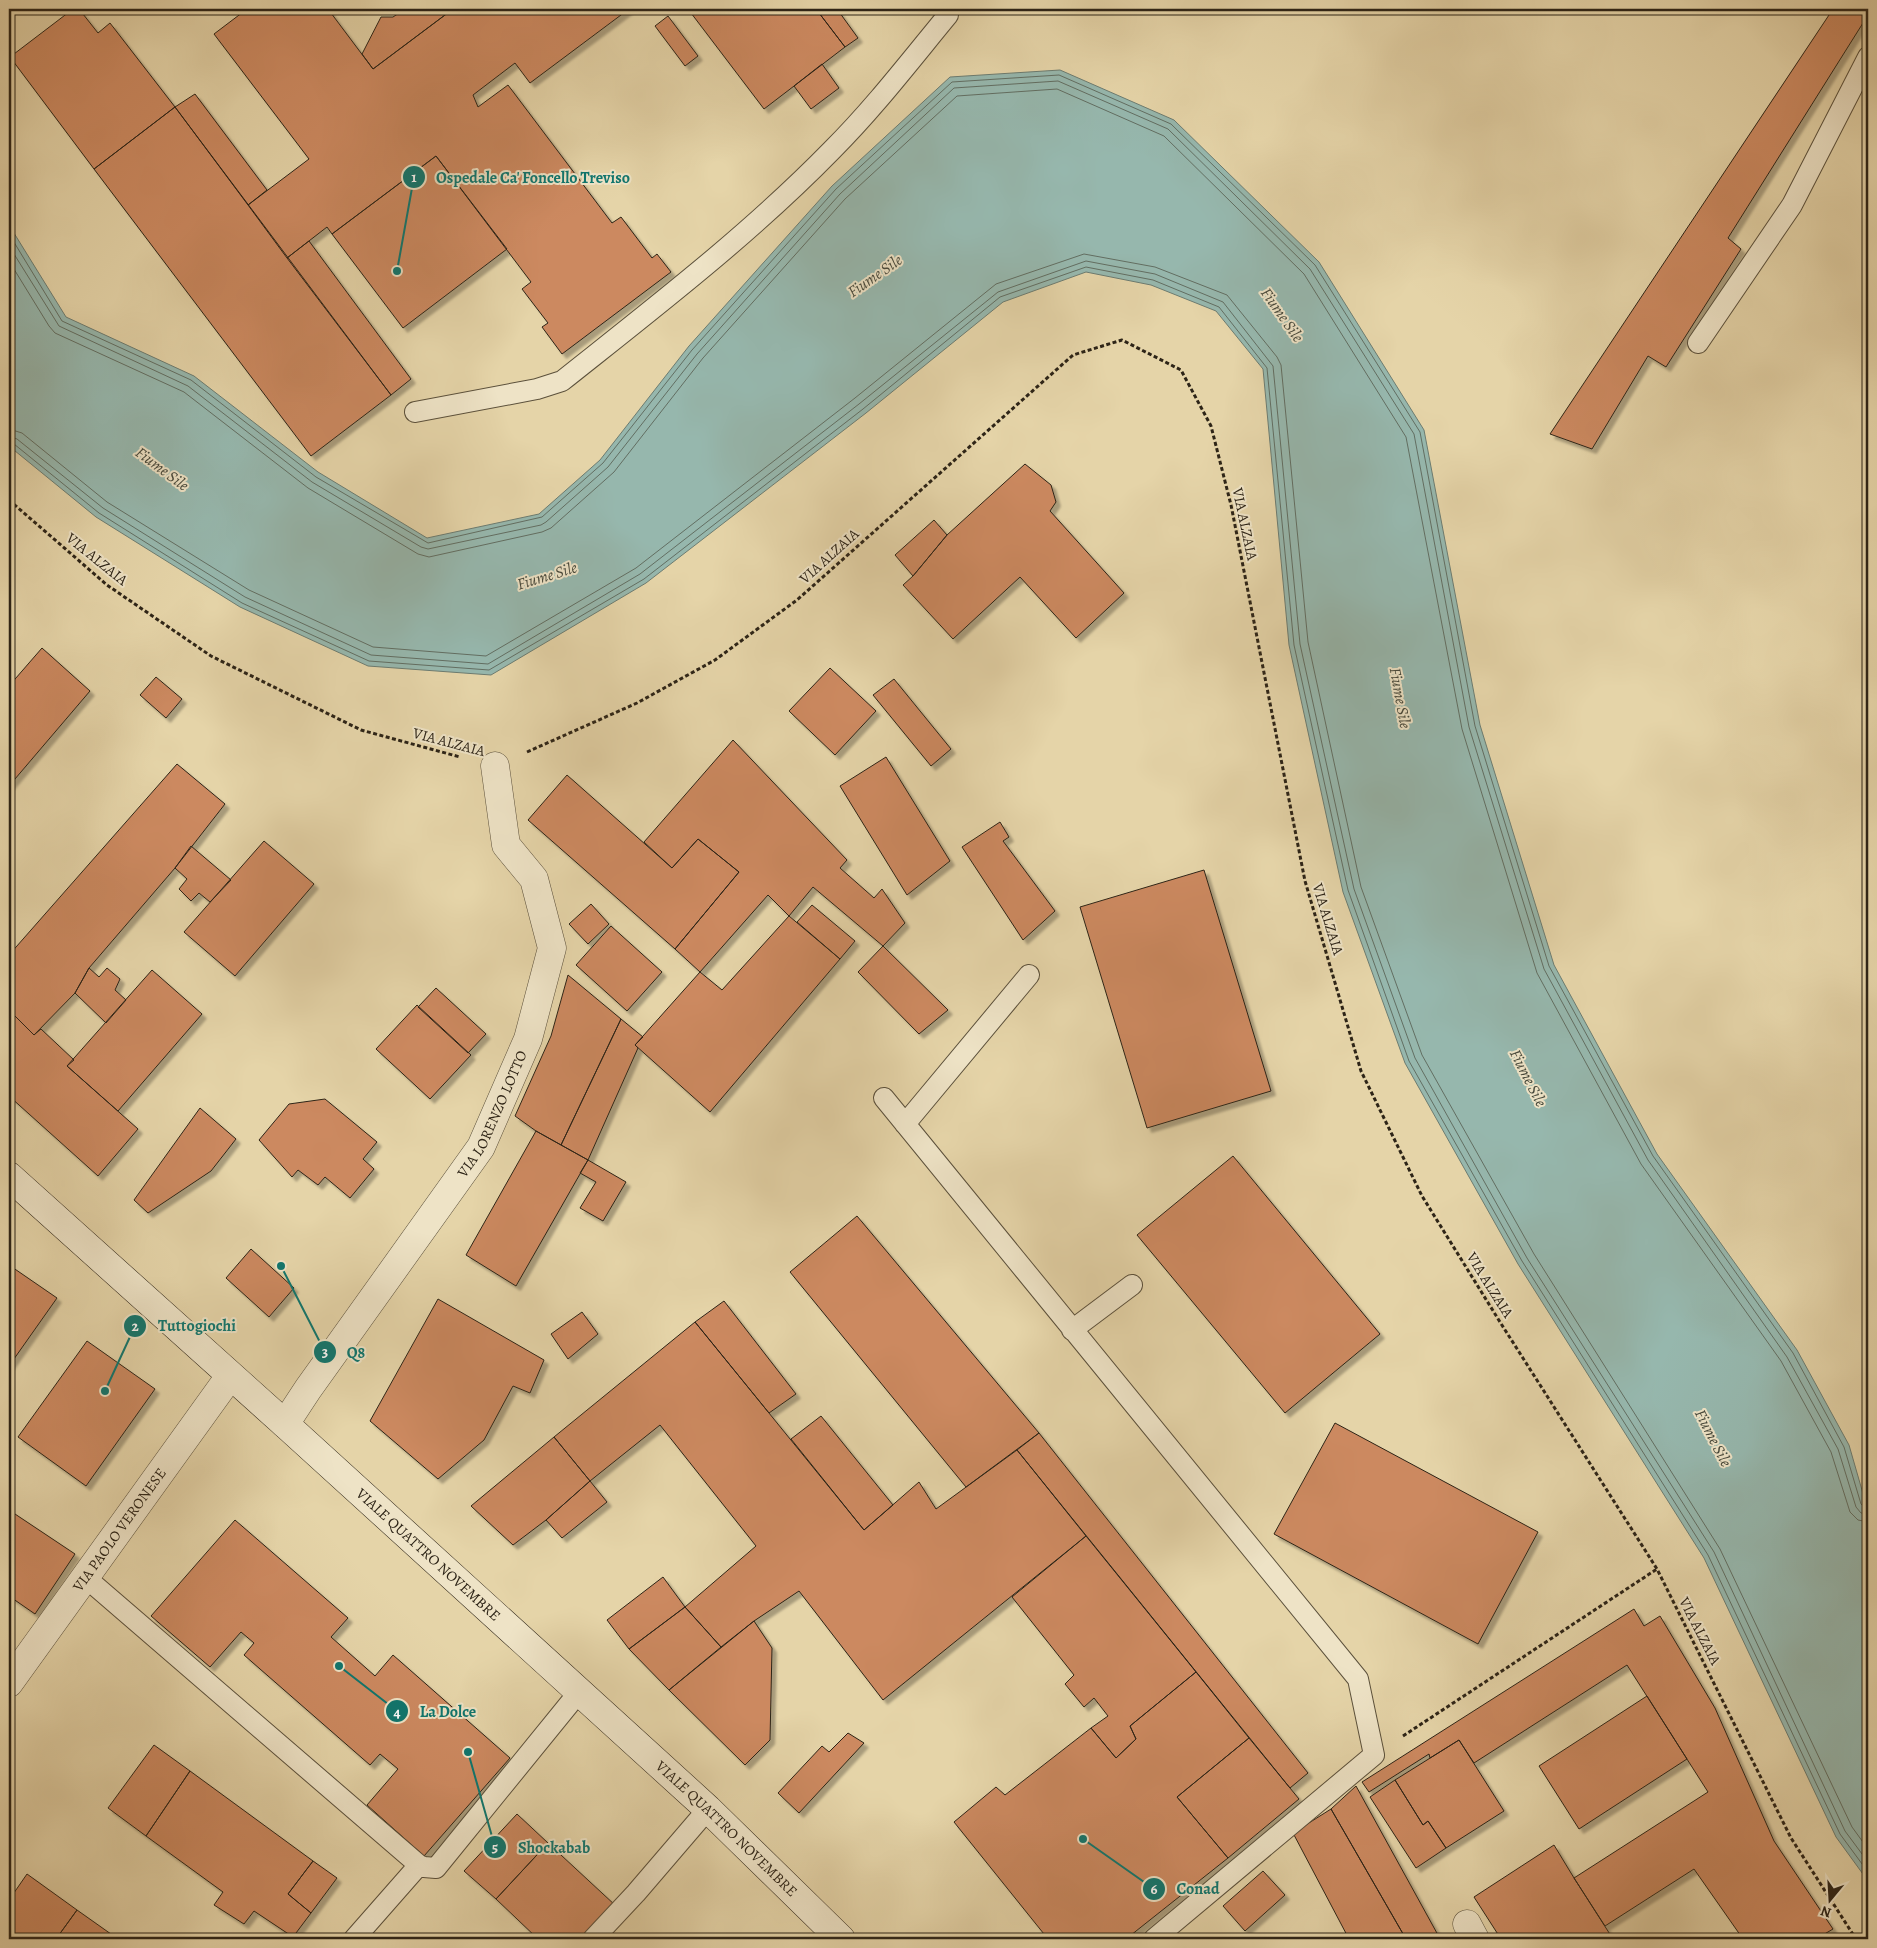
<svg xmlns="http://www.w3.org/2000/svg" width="1877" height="1948" viewBox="0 0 1877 1948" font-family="Alegreya,serif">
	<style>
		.water { fill: #96b7ad; stroke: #6c7c71 }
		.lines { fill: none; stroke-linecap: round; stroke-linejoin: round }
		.shore { stroke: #626e62; stroke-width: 1 }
		.building { fill: #cc8961; stroke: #2d2417; filter: url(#shadow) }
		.service-casing { stroke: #5b503b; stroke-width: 22 }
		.minor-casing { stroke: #5b503b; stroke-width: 29 }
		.secondary-casing { stroke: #2d2417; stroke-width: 29 }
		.path { stroke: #2d2417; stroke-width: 3; stroke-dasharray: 4 2.5; stroke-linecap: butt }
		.service { stroke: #eee3c6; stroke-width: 20 }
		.minor { stroke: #eee3c6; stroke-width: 28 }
		.secondary { stroke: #eee3c6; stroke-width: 28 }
		.labels { text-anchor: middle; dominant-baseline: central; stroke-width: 4; stroke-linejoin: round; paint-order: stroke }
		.street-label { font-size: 15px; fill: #2d2417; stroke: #eee3c6 }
		.water-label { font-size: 16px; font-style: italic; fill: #47493c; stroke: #eee3c6 }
		.leader { fill: none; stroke: #0f766e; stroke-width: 2 }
		.callout-dot { fill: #0f766e; stroke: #eee3c6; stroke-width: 2 }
		.mark-label { font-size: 15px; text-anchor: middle; font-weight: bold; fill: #fff }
		.callout-label { font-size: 16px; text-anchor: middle; font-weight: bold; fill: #0f766e; stroke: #eee3c6; stroke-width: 4; stroke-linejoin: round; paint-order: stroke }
	</style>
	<defs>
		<filter id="shadow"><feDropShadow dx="4.5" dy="4.5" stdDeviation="1" flood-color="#0004"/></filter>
	</defs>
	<rect width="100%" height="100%" fill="#e5d4a8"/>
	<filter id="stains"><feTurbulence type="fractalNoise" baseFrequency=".004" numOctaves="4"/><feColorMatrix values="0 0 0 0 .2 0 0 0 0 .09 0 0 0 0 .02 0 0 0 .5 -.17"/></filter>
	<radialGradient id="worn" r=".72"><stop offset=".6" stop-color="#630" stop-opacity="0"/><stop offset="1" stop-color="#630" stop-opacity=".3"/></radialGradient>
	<!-- water -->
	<path class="water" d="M1060,70L1174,120L1319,262L1424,430L1480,725L1554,965L1657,1154L1797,1350L1849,1445L1868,1511L1867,1589L1868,1590V1881L1836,1837L1704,1558L1518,1264L1405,1063L1343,892L1289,645L1263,369L1216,311L1151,285L1086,272L1003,302L866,413L646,583L491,675L368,666L240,607L96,517L9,446V225L66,317L194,376L318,472L427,538L539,514L600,460L689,346L832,186L950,77Z"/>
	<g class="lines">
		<!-- shore -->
		<path class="shore" d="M9,234L62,321L191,380L316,477L428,543L542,517L603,463L692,350L836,189L952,82L1059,75L1171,124L1315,265L1420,432L1475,726L1549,966L1653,1156L1793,1353L1844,1447L1861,1504L1864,1507L1868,1508
			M9,246L59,326L188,386L312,482L421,547L428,549L541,525L546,522L608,467L697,354L840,194L954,88L1058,81L1168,129L1310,269L1414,434L1469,727L1544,969L1648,1160L1787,1357L1838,1449L1856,1507L1861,1513L1868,1514
			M9,261L49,326L55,333L184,392L308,488L418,554L429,557L542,532L551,528L614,472L703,358L845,199L957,96L1057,89L1164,136L1304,274L1406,437L1462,729L1537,973L1641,1164L1781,1361L1831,1452L1850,1512L1858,1520L1868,1522
			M9,429L22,433L107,502L249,590L373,647L486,656L636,568L855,398L996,284L1084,254L1155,267L1227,295L1277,357L1281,365L1308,642L1361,887L1422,1055L1534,1254L1720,1549L1852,1827L1868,1849
			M9,436L17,439L103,508L245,597L371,655L488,664L640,574L859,404L998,292L1086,261L1155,274L1223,302L1273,366L1300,644L1354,889L1415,1058L1527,1258L1714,1552L1845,1831L1868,1862
			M9,443L14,444L99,513L242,603L369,661L489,670L644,579L863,409L1000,297L1086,267L1153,280L1219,307L1267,368L1294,645L1348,890L1409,1061L1522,1261L1708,1555L1840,1834L1868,1872"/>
	</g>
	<!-- building -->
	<path class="building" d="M73,9H79L98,33L110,23L175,107L94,169L10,57Z
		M247,9H328L373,69L453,9H629L530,83L515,63L473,95L478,107L508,85L612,223L621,217L652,258L657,254L671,272L562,354L542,327L548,323L522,289L531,282L436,156L332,234L327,227L287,258L248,205L309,159L214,34Z
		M405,9H453L373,69L362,54L381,17H393Z
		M688,9H816L845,47L764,109Z
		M816,9H837L858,38L845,47Z
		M1833,9H1868V15L1728,238L1741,249L1666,367L1648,356L1592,449L1550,434Z
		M668,16L698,56L685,66L655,26Z
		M822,64L839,88L811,109L794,86Z
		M195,94L267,190L248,205L175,107Z
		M175,107L391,395L311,456L94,169Z
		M436,156L507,249L403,328L332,234Z
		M309,241L411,379L391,395L287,258Z
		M1025,464L1051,485L1056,502L1050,511L1124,593L1076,638L1020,577L953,639L903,585L913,576L947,535Z
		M934,520L947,535L913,576L895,555Z
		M42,648L90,691L9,786V686Z
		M830,668L876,711L835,755L789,711Z
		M156,677L182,699L166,718L140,695Z
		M894,679L951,749L931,766L873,695Z
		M733,740L847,860L840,868L874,898L882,889L905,923L883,946L813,887L789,916L768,895L700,972L675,949L739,872L698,839L672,868L644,842Z
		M886,757L950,861L907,895L840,786Z
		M177,764L225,804L175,868L89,968L75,993L34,1035L9,1010V955Z
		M567,775L672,868L698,839L739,872L675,949L528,820Z
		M1000,822L1009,837L1003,841L1055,911L1023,940L962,847Z
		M264,841L314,884L235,976L184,932Z
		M191,846L231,880L210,902L199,893L191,901L179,889L187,879L175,868Z
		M1204,870L1271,1091L1147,1128L1080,907Z
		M591,904L609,924L588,944L569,924Z
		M812,905L855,941L840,959L797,922Z
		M789,916L840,959L710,1112L635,1045L700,972L722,990Z
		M611,926L662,972L627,1011L576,965Z
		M883,946L948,1010L919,1034L858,972Z
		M89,968L99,977L107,968L120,979L115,990L126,1000L106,1023L75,993Z
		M152,970L202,1014L118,1111L67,1066Z
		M568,975L621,1019L561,1145L536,1131L515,1116L551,1036Z
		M436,988L486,1034L468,1053L418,1007Z
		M417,1005L471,1055L430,1099L376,1049Z
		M9,1010L34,1035L41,1029L74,1060L67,1066L138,1129L98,1176L9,1096Z
		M621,1019L643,1037L635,1045L638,1048L588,1160L561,1145Z
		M325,1099L377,1142L363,1159L374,1169L350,1198L325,1177L318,1185L298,1170L292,1177L259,1140L289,1104Z
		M200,1108L236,1139L211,1171L148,1213L134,1200Z
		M536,1131L588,1160L516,1286L466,1255Z
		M1233,1156L1380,1334L1285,1413L1137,1235Z
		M588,1160L626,1182L603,1221L580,1208L596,1182L580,1173Z
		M857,1216L1039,1433L966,1487L790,1272Z
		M251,1249L294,1288L269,1317L226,1278Z
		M9,1265L57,1298L9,1366Z
		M438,1299L544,1360L530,1393L513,1386L484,1440L438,1479L370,1421Z
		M724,1301L796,1394L769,1413L695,1322Z
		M582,1312L598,1334L568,1359L551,1334Z
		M695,1322L864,1530L919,1482L936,1509L1017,1450L1086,1536L883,1700L799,1591L754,1621L721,1647L685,1607L756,1546L660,1425L590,1481L554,1437Z
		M87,1341L155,1389L86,1486L18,1437Z
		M821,1416L893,1505L864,1530L791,1439Z
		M1335,1423L1538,1532L1478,1644L1274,1534Z
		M1039,1433L1308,1773L1290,1788L1017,1450Z
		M554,1437L590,1481L546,1520L513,1545L471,1506Z
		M590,1481L607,1502L562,1538L546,1520Z
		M9,1510L75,1554L35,1614L9,1596Z
		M235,1520L348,1618L331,1637L375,1676L393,1655L510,1758L424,1856L367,1805L398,1769L380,1754L370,1765L244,1655L254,1643L241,1632L210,1667L151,1616Z
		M1086,1536L1196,1672L1130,1726L1136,1739L1116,1758L1091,1728L1108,1716L1094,1698L1084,1707L1065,1684L1074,1675L1012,1597Z
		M663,1577L685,1607L629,1649L607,1620Z
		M685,1607L721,1647L669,1690L629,1649Z
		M1634,1609L1644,1626L1660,1616L1715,1708L1774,1841L1833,1929L1816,1939H1743L1694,1869L1605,1926L1574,1878L1708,1792L1627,1665L1474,1763L1459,1740L1430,1758L1429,1754L1369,1792L1362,1782Z
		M754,1621L772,1648L770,1740L745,1765L669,1690Z
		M1196,1672L1249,1738L1177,1797L1228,1858L1126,1939H1048L954,1822L996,1787L1005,1795L1091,1728L1116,1758L1136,1739L1130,1726Z
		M1647,1696L1687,1759L1579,1829L1539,1766Z
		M848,1733L864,1743L799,1813L778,1793L822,1746L829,1752Z
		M1249,1738L1299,1799L1228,1858L1177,1797Z
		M1459,1740L1504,1811L1446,1848L1428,1821L1423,1825L1395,1780Z
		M154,1745L190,1771L146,1836L108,1808Z
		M190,1771L313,1861L288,1894L311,1913L293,1937L254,1911L244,1924L214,1905L223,1892L146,1836Z
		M1395,1780L1423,1825L1428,1821L1446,1848L1416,1868L1370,1797Z
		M1356,1786L1438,1935L1435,1939H1406L1331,1809Z
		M1331,1809L1406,1939H1349L1293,1833Z
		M517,1814L548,1843L496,1899L464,1871Z
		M548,1843L616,1906L585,1939H538L496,1899Z
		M1554,1845L1574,1878L1613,1939H1501L1474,1897Z
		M313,1861L337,1878L311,1913L288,1894Z
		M1263,1871L1285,1895L1245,1931L1223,1906Z
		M27,1874L77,1910L56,1939H17L9,1933V1900Z
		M77,1910L118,1939H56Z"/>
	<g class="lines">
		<!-- service casing -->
		<g class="service-casing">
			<path id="service" d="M1698,343L1792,205L1868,57
				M415,412L537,389L562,381C655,307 749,235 832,150C874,108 910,61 948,15V9
				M884,1098L1358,1679L1374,1755L1154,1939
				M905,1124L1029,975
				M1072,1330L1132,1285
				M85,1577L419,1865L424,1867L436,1868L579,1692
				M354,1939L419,1865
				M593,1939L636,1893L708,1809"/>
		</g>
		<!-- minor casing -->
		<g class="minor-casing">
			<g id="minor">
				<path id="s1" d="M285,1424L308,1389L481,1147L528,1039L552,948L534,879L506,845L495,766"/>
				<path id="s2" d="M9,1683L230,1376"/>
				<path d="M1467,1924L1475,1939"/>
			</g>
		</g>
		<!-- secondary casing -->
		<g class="secondary-casing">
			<g id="secondary">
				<path id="s3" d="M9,1176L285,1424L708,1809L841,1939"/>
			</g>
		</g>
		<!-- path -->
		<path class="path" d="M9,500L107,585L211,656L361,730L460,757
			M527,752L637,703L715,660L797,600L1073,355L1122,340L1181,370L1211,426L1231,505L1305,881L1361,1071L1422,1196L1500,1322L1657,1569L1791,1838L1856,1939
			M1403,1736L1657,1569"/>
		<!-- service -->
		<use href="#service" class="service"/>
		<!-- minor -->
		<use href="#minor" class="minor"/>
		<!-- secondary -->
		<use href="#secondary" class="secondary"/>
	</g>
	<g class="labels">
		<!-- street labels -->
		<g class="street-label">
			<text transform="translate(1245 524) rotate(78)">VIA ALZAIA</text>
			<text transform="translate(829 556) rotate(-42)">VIA ALZAIA</text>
			<text transform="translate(97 559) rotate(39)">VIA ALZAIA</text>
			<text transform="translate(449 742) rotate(15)">VIA ALZAIA</text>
			<text transform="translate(1328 919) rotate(73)">VIA ALZAIA</text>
			<text stroke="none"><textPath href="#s1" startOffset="374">VIA LORENZO LOTTO</textPath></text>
			<text transform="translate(1490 1285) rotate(58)">VIA ALZAIA</text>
			<text stroke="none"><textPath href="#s2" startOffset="189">VIA PAOLO VERONESE</textPath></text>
			<text stroke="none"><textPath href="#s3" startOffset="565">VIALE QUATTRO NOVEMBRE</textPath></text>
			<text transform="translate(1700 1631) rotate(63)">VIA ALZAIA</text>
			<text stroke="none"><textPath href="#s3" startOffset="970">VIALE QUATTRO NOVEMBRE</textPath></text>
		</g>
		<!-- water labels -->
		<g class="water-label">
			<text transform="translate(875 276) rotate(-35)">Fiume Sile</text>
			<text transform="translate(1282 315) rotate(55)">Fiume Sile</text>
			<text transform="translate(162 469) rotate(37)">Fiume Sile</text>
			<text transform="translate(547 576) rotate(-17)">Fiume Sile</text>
			<text transform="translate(1400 698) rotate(80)">Fiume Sile</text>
			<text transform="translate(1528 1078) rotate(63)">Fiume Sile</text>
			<text transform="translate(1713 1438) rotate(63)">Fiume Sile</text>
		</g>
	</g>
	<!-- callouts -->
	<path class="leader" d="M397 271L414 177M105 1391L135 1326M281 1266L325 1352M339 1666L397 1711M468 1752L495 1847M1083 1839L1154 1889"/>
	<g class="callout-dot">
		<circle cx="397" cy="271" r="5"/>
		<circle cx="105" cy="1391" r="5"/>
		<circle cx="281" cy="1266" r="5"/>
		<circle cx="339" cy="1666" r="5"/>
		<circle cx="468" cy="1752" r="5"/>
		<circle cx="1083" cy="1839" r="5"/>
		<circle cx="414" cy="177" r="12"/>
		<circle cx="135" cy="1326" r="12"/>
		<circle cx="325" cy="1352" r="12"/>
		<circle cx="397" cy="1711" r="12"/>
		<circle cx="495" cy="1847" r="12"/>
		<circle cx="1154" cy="1889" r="12"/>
	</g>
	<g class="mark-label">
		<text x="414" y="182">1</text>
		<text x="135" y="1331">2</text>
		<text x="325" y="1357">3</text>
		<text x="397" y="1717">4</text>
		<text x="495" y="1852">5</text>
		<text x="1154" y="1894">6</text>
	</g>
	<g class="callout-label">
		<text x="533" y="183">Ospedale Ca' Foncello Treviso</text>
		<text x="197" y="1331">Tuttogiochi</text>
		<text x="356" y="1358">Q8</text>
		<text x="448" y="1717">La Dolce</text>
		<text x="554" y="1853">Shockabab</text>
		<text x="1198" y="1894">Conad</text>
	</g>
	<!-- margin -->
	<rect width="1877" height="1948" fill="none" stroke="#e5d4a8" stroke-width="30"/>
	<rect x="10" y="10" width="1857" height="1928" fill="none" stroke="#2d2417" stroke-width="2.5"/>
	<rect x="15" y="15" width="1847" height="1918" fill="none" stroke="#2d2417"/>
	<!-- north arrow -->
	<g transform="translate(1830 1900) rotate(198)" stroke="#eee3c6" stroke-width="4" paint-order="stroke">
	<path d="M0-4L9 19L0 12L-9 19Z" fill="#2d2417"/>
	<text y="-8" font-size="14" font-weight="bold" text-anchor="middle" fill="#2d2417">N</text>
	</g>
	<rect width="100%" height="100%" filter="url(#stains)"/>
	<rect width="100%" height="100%" fill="url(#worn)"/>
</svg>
